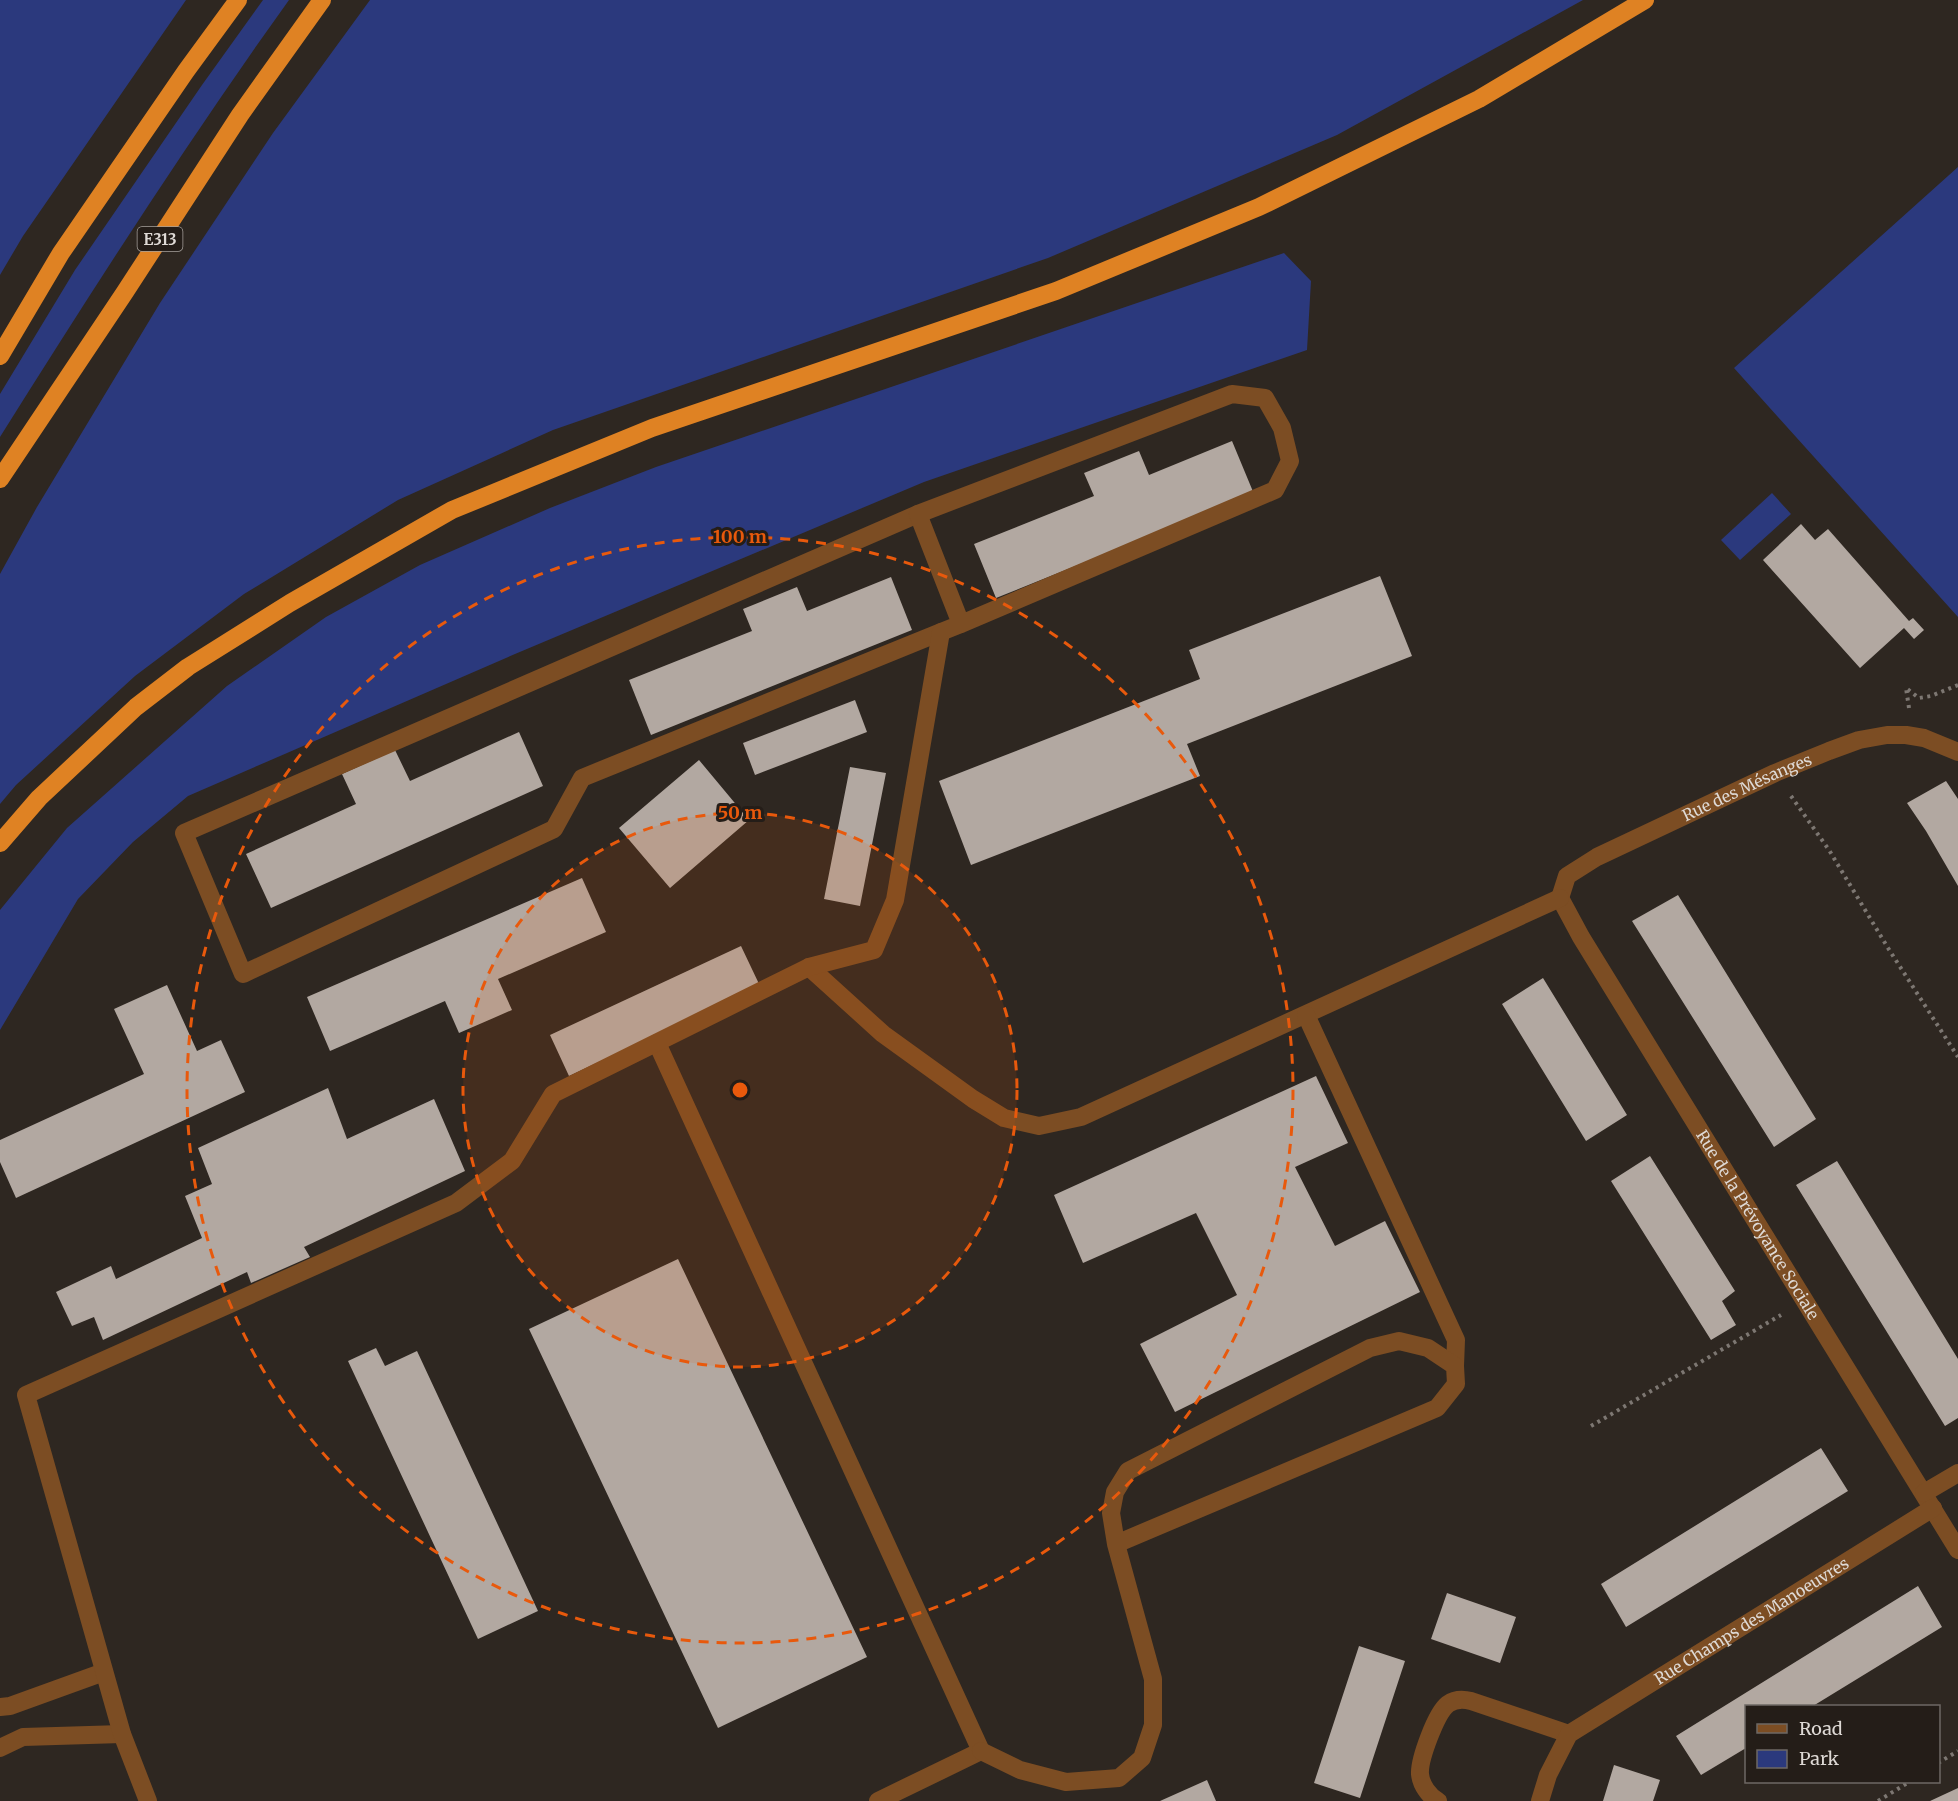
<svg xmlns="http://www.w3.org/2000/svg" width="1958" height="1801" viewBox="0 0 1958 1801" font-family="Merriweather,serif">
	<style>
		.green { fill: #2b397d }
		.building { fill: #b2a8a1 }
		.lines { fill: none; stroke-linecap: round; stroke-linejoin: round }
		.path { stroke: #7d7772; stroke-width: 4; stroke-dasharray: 3 4.5; stroke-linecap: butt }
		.minor { stroke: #7c4d23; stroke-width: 18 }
		.highway { stroke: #df8223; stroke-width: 18 }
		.ring { fill: none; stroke: #e8590c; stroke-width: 3; stroke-dasharray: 10 8 }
		.labels { text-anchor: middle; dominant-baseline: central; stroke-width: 6; stroke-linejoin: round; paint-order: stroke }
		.shield { fill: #241d18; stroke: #a6a19c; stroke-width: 1.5 }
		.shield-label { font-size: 15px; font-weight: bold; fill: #ded9d5 }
		.street-label { font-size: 16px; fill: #ded9d5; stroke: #241d18 }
		.centre { fill: #e8590c; stroke: #241d18; stroke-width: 3 }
		.ring-label { font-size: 18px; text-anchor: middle; font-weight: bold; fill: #e8590c; stroke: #241d18; stroke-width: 6; stroke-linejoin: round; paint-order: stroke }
	</style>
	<rect width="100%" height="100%" fill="#2e2721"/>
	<!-- green -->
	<path class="green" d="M0,0H186L23,236L0,275Z
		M263,0H289C187,142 93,289 0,437V394L75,270L202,85Z
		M370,0H1583L1337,135L1048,258L553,430L398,500L244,594L135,676L16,785L0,804V574L37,507L160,303L273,133Z
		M1958,167V617L1734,368Z
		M1284,253L1311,281L1307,350L924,482L515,654L188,796L133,842L78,899L0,1030V910L67,828L227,686L326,617L420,565L550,508L656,467Z
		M1772,493L1791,514L1740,560L1721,540Z"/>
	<!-- building -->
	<path class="building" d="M1232,441L1254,494L996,598L974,544L1094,496L1084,473L1139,451L1149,475Z
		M1801,524L1815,540L1828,529L1909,621L1913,618L1924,630L1914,639L1904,628L1860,668L1763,560Z
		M1380,576L1412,656L1187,744L1200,776L971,865L939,781L1200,679L1189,650Z
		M891,577L912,630L651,735L629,680L752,631L743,609L797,587L807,611Z
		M855,700L867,732L755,775L743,743Z
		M519,732L543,786L271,908L246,854L356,804L342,774L395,750L410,781Z
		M699,760L749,820L670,888L619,828Z
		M850,767L886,773L860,906L824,899Z
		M1946,781L1958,799V886L1926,831L1907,803Z
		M582,878L606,932L498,979L512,1010L459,1033L445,1001L330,1051L307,997Z
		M1678,895L1816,1119L1774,1147L1632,921Z
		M741,946L760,986L569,1076L550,1035Z
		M1543,978L1627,1115L1586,1141L1502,1004Z
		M167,985L197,1051L221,1040L245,1092L16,1198L0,1162V1140L144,1074L114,1009Z
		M1316,1076L1348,1143L1295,1167L1335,1246L1385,1221L1420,1292L1175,1412L1140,1344L1237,1295L1196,1213L1083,1263L1054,1195Z
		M328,1088L347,1139L434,1099L465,1171L304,1247L310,1257L251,1283L247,1272L103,1340L94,1317L72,1326L56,1292L111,1266L116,1279L202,1238L185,1196L212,1184L198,1148Z
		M1650,1156L1735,1291L1722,1301L1736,1325L1711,1340L1611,1181Z
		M1837,1161L1958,1359V1418L1945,1426L1796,1185Z
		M678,1259L867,1657L718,1728L529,1329Z
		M376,1348L385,1366L417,1351L538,1611L478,1639L348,1361Z
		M1821,1448L1848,1491L1626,1627L1601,1584Z
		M1918,1586L1942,1627L1813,1706H1746V1748L1701,1775L1676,1736Z
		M1447,1593L1516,1617L1500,1663L1431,1639Z
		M1359,1646L1405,1661L1360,1798L1314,1783Z
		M1614,1765L1660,1780L1653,1801H1603Z
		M1207,1780L1216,1801H1160Z
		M1958,1788V1801H1930Z"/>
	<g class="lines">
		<!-- path -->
		<path class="path" d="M1909,708L1906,688L1919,698L1931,696L1958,685
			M1791,796L1829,850L1888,948L1958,1057
			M1591,1426L1781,1315
			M1938,1763L1958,1751
			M1878,1801L1909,1782"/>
		<!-- minor -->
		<g class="minor">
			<path d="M918,514L184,833L243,974L554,829L582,778L941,632"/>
			<path id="s1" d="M1560,898L1581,937L1958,1550"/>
			<path id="s2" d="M1560,898L1567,876L1597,857L1775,773L1829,751L1859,740L1887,735H1906L1924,738L1958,752"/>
			<path d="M809,967L883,1034L973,1099L1004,1118L1039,1126L1081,1117L1560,898"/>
			<path d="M1306,1015L1456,1340L1455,1366"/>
			<path d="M657,1043L981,1751L878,1801"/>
			<path d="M1924,1493L1958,1473"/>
			<path d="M0,1707L10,1706L104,1672"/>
			<path d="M0,1748L23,1737L122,1734"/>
			<path d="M981,1751L1020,1770L1066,1782L1119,1778L1142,1758L1153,1725V1679L1116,1544L1111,1513L1115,1492L1128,1471L1370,1348L1399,1341L1428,1348L1455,1366L1456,1384L1437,1408L1116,1544"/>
			<path d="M148,1801L122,1734L26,1395L456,1203L512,1161L553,1094L809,967L874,950L895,900L941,632L961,624L1275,490L1290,461L1282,428L1265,398L1232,394L918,514L961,624"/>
			<path d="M1438,1801C1429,1796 1421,1785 1420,1774C1419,1760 1436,1713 1448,1704C1455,1699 1463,1699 1471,1701L1569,1734"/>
			<path id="s3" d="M1540,1801L1548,1775L1569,1734L1933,1508"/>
		</g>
		<!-- highway -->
		<path class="highway" d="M0,356L61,253L186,71L238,0
			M0,479L125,292L240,115L322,0
			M0,843L39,798L136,707L188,667L290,603L452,510L652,428L1056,291L1259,207L1479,99L1645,0"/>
	</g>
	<!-- distance rings -->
	<circle cx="740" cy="1090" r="277" fill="#e8590c" fill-opacity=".12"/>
	<g class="ring">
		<circle cx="740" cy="1090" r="277"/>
		<circle cx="740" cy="1090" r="553"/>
	</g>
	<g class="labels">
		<!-- shield labels -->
		<rect class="shield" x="137.5" y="227" width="45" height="24" rx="4.5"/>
		<g class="shield-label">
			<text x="160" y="239">E313</text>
		</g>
		<!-- street labels -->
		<g class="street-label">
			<text stroke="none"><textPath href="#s2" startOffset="224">Rue des Mésanges</textPath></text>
			<text stroke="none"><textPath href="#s1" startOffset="382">Rue de la Prévoyance Sociale</textPath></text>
			<text stroke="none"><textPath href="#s3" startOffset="288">Rue Champs des Manoeuvres</textPath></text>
		</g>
	</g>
	<circle cx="740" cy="1090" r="9" class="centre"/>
	<g class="ring-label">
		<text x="740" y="543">100 m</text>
		<text x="740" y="819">50 m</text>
	</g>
	<!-- legend -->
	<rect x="1745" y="1705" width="195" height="78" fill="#241d18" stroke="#6e6864" stroke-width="1.5"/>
	<rect x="1757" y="1724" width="30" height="9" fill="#7c4d23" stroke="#6e6864" stroke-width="1.5"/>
	<text x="1799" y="1735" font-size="18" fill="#ded9d5">Road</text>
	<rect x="1757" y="1750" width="30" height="18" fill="#2b397d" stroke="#6e6864" stroke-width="1.5"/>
	<text x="1799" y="1765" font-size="18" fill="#ded9d5">Park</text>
</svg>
